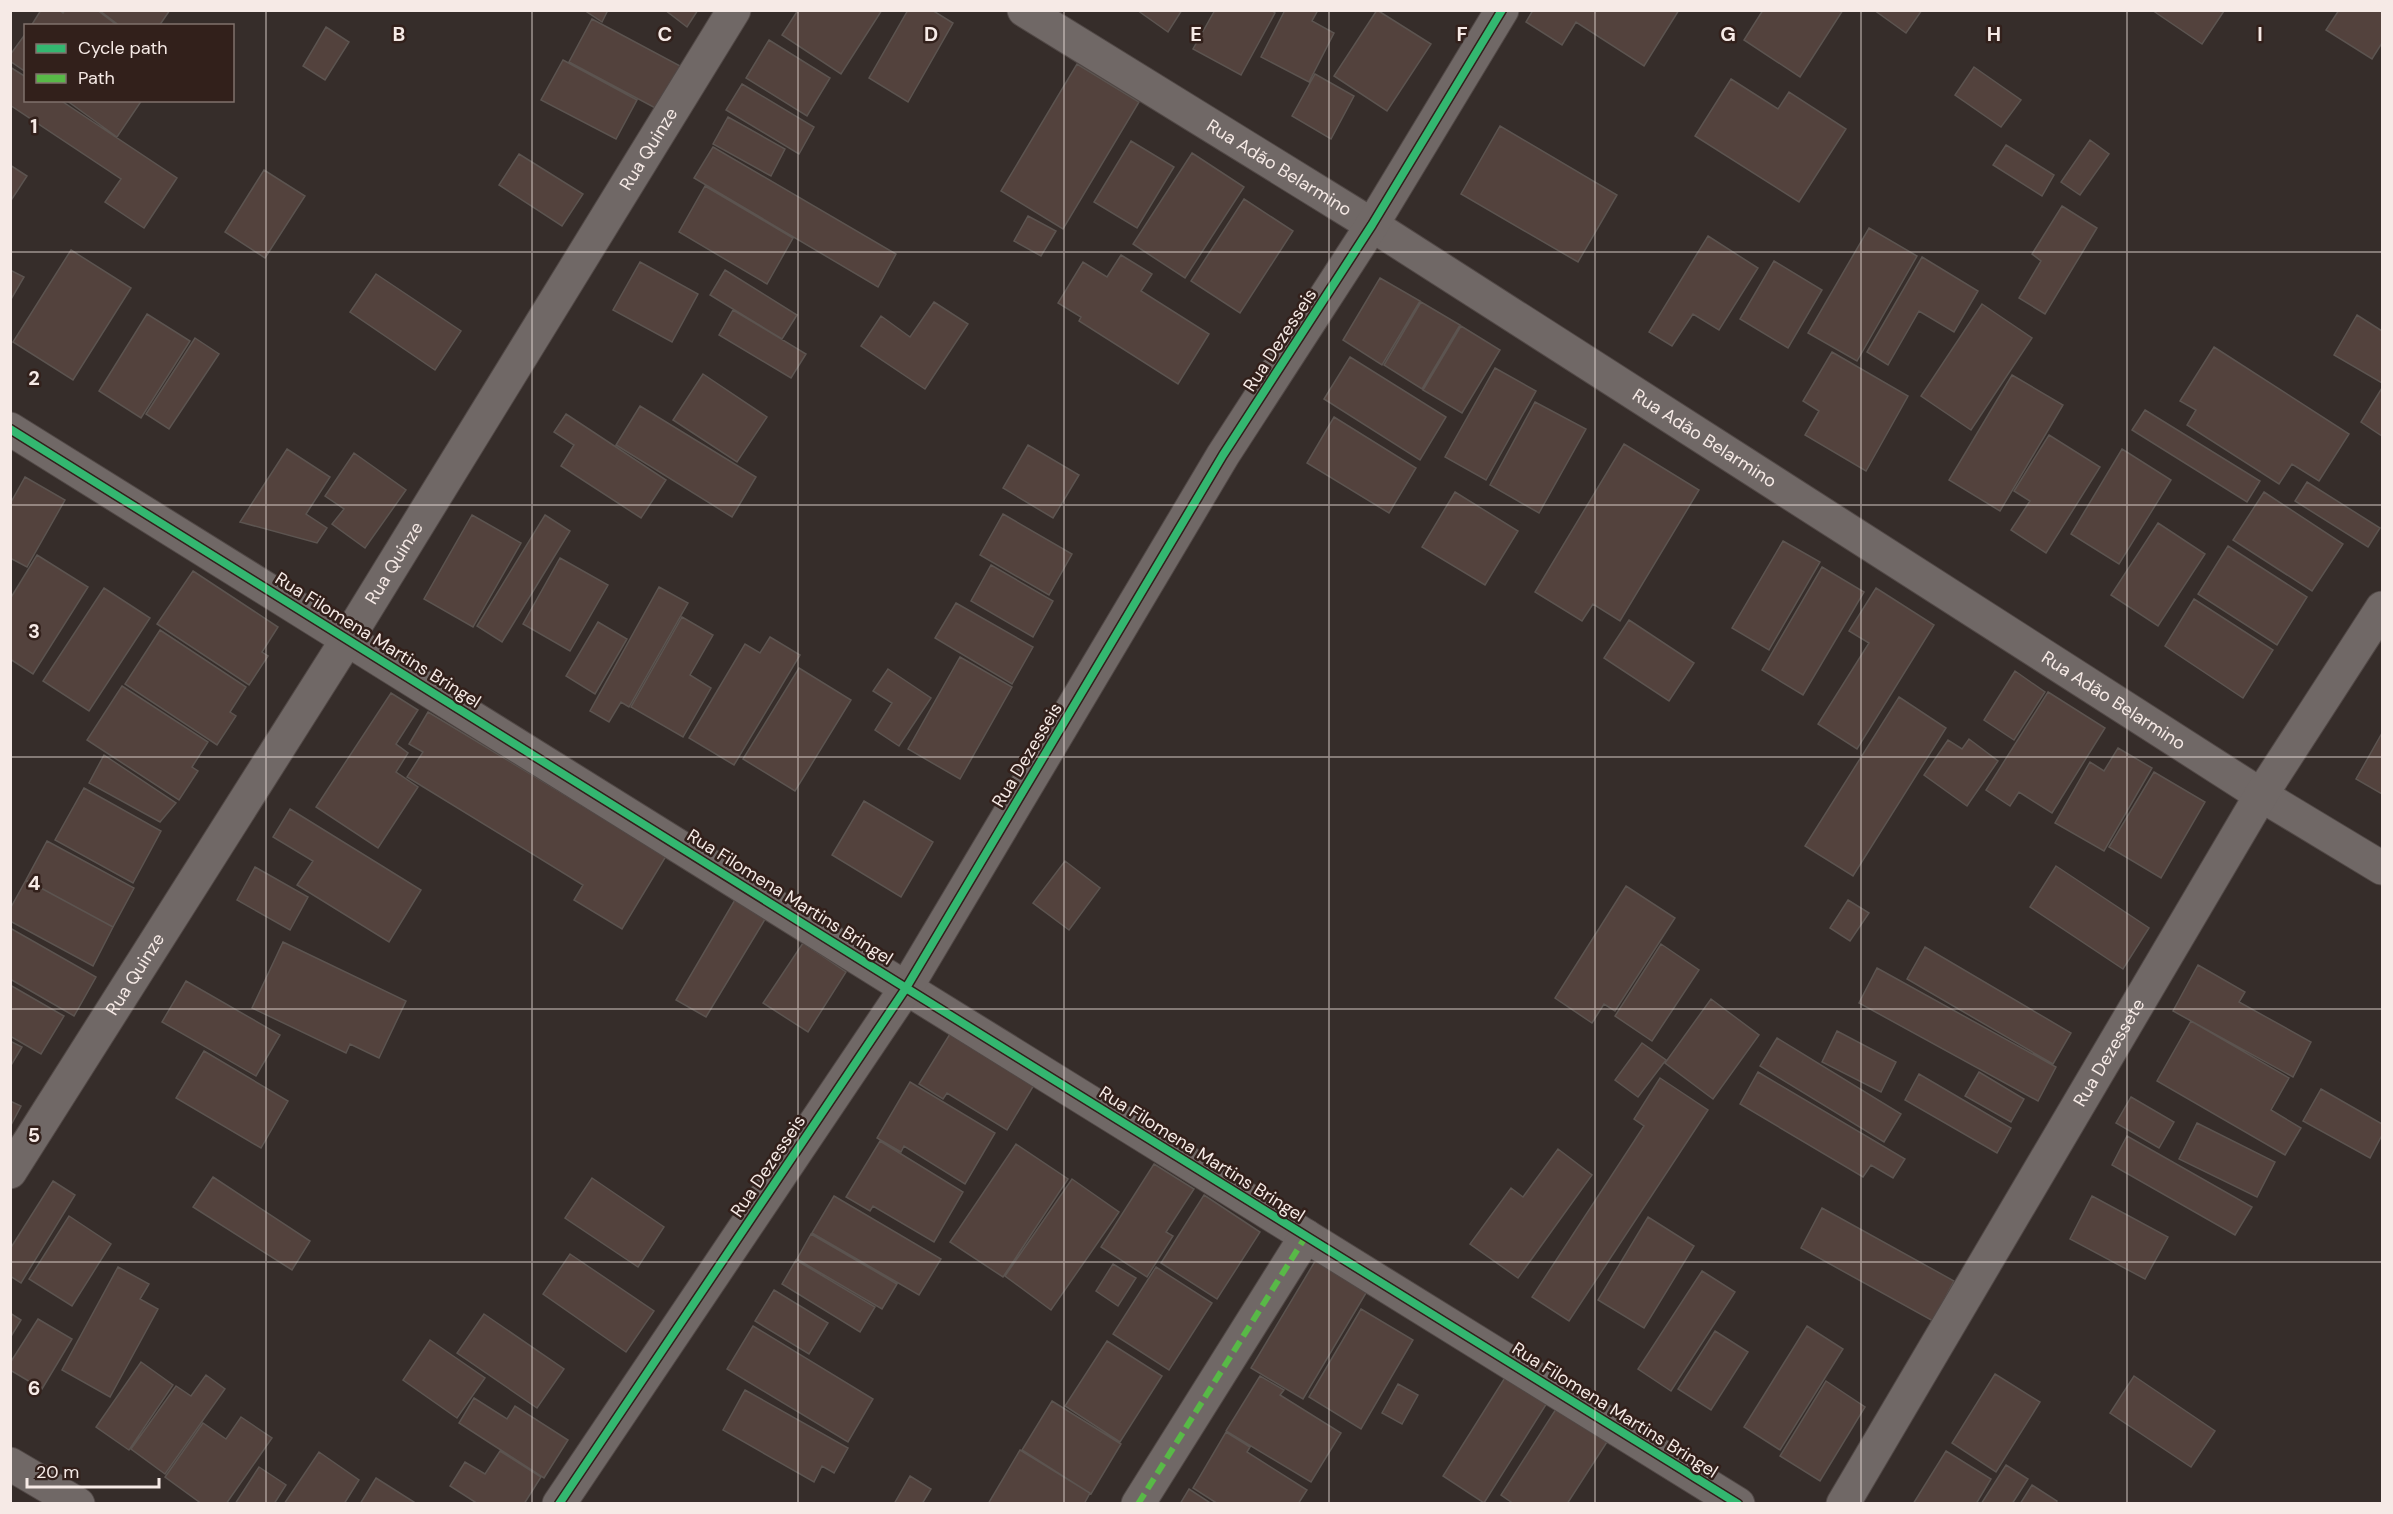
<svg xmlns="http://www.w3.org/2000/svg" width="2393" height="1514" viewBox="0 0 2393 1514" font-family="'DM Sans',sans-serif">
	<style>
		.building { fill: #53423d; stroke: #5c5450; stroke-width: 1.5 }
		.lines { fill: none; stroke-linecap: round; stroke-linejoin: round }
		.minor-casing { stroke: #514846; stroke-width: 35 }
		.tertiary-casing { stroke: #514846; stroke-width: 35 }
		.minor { stroke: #706866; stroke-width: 33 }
		.tertiary { stroke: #706866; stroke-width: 33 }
		.quiet { stroke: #58b947; stroke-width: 6; stroke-dasharray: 12 6; stroke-linecap: butt }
		.cycleway-casing { stroke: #32201b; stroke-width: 11 }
		.cycleway { stroke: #33b770; stroke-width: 8 }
		.grid { fill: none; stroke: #f6eae6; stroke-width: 1.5; stroke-opacity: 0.55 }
		.labels { text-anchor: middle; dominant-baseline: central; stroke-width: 5; stroke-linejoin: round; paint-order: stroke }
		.street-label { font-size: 18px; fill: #f6eae6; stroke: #32201b }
		.grid-label { font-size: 20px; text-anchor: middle; font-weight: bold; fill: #f6eae6; stroke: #32201b; stroke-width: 5; stroke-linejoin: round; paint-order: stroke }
	</style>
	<rect width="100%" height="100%" fill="#362d2a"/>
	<!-- building -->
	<path class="building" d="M41,10H59L63,13L65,10H97L118,26H31Z
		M99,10H170L159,26H120Z
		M584,10H608L602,22Z
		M665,10H698L687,27Z
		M798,10H882L841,74L782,35Z
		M908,10H932L953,23L908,102L869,78Z
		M1137,10H1182L1168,32Z
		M1215,10H1271L1275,13L1241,75L1193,49Z
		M1285,10H1318L1312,21L1334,33L1309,82L1261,57Z
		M1377,10L1431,44L1387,111L1334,76Z
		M1533,10H1679L1644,66L1576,22L1562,45L1526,22Z
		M1763,10H1843L1800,77L1744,40Z
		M1874,10H1922L1906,33Z
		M2152,10H2224V11L2202,44Z
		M2339,10H2382V43L2372,59L2326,30Z
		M592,19L682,67L659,110L569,62Z
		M326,27L349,42L325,80L303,66Z
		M26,33V72L10,61V55Z
		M769,40L830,78L807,116L746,78Z
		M563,60L637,100L616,139L541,100Z
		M1077,64L1139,102L1063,229L1001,191Z
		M10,67L26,77V100H60L177,178L144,228L105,202L121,179L10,105Z
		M1974,67L2021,100L2001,127L1955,95Z
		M1315,74L1354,96L1331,139L1292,116Z
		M1731,79L1778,109L1789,92L1846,129L1799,202L1695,136Z
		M742,84L814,127L799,154L726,110Z
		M66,100H142L117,137Z
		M728,117L785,149L771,176L713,144Z
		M1500,126L1617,195L1578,262L1461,194Z
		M2090,140L2109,154L2080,195L2061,182Z
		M1131,141L1174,167L1137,228L1094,202Z
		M2006,145L2054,175L2042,196L1993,165Z
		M713,147L896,254L878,287L694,178Z
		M1192,153L1244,187L1185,278L1133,244Z
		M519,154L583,194L562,226L499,185Z
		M10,165L27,176L10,202Z
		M264,170L305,196L265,258L225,232Z
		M705,186L793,238L767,284L679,232Z
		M1244,199L1293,231L1240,313L1191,281Z
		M2062,206L2097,228L2045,314L2019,298L2041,261L2032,254Z
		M1028,216L1056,231L1041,256L1014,241Z
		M1869,228L1917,256L1857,361L1808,333Z
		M1708,236L1758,268L1719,330L1693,314L1672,346L1649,332Z
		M71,250L131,288L73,380L13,342Z
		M1121,255L1152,274L1141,291L1209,334L1178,384L1079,321L1081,317L1058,303L1083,262L1107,277Z
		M1922,257L1978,291L1954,332L1919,311L1888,365L1867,352Z
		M1774,261L1822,290L1788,348L1740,319Z
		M640,262L698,294L672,342L613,310Z
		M10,270L24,277L10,301Z
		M725,270L797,315L782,339L710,295Z
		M376,274L461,331L435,370L350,312Z
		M1380,278L1420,301L1382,365L1343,340Z
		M934,302L968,324L925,389L861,346L881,316L910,337Z
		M1421,302L1460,325L1422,389L1384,365Z
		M1982,304L2032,338L1971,430L1921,396Z
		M733,310L806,354L791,378L719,335Z
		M147,314L190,341L141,418L99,391Z
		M2357,315L2382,331V383L2334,355Z
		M1461,326L1500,350L1462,413L1423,390Z
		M195,338L219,354L169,429L146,414Z
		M2214,347L2349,434L2319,481L2292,464L2279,484L2187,425L2196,410L2180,401Z
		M1832,352L1908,396L1866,471L1805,435L1819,411L1803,401Z
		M1350,357L1446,417L1420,460L1324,399Z
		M1495,368L1536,391L1486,480L1445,457Z
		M703,374L767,417L737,462L673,420Z
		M2012,375L2063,405L2000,511L1949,480Z
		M2382,388V436L2361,422Z
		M1535,402L1586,429L1539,513L1490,485Z
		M640,406L756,477L732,517L616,445Z
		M2145,410L2260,481L2247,502L2132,430Z
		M566,414L666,480L641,518L561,466L574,445L554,432Z
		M1334,417L1416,468L1389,513L1307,463Z
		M2049,435L2100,467L2046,553L2011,530L2030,501L2014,491Z
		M1624,444L1699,490L1620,621L1593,604L1582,621L1535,592Z
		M1028,445L1079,475L1053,518L1003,488Z
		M287,449L330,477L306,514L327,528L317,543L240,522Z
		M2122,449L2171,480L2119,564L2071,534Z
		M354,453L406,490L365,548L332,524L344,509L325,496Z
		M25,477L65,500L27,567L10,558V504Z
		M2307,482L2380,528L2368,547L2295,501Z
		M1455,492L1518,531L1485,585L1422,547Z
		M2264,492L2343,544L2312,591L2233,540Z
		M1003,514L1072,554L1049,595L980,555Z
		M472,515L521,543L473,627L424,599Z
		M545,515L570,531L502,642L477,626Z
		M2158,523L2205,554L2158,626L2111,595Z
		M1783,541L1820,562L1769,650L1732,628Z
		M2228,546L2307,597L2277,645L2198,594Z
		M37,555L88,587L33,674L10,659V599Z
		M560,558L608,585L570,651L523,624Z
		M991,565L1053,601L1033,637L971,601Z
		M1822,567L1864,592L1803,695L1762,670Z
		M193,571L278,627L262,652L268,656L249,685L157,624Z
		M659,587L688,603L629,707L621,702L609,722L590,711Z
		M104,588L150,618L89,711L43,681Z
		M1876,588L1934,625L1857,749L1818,724L1869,643L1849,631Z
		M2194,599L2273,650L2243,698L2165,646Z
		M956,603L1033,647L1012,684L935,638Z
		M682,617L713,635L690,675L711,688L683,737L631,707Z
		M1629,620L1694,663L1669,701L1604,658Z
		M598,622L627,639L595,694L566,676Z
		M160,630L246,687L230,712L236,716L217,745L125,684Z
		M770,637L800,655L734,765L689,738L745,644L760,653Z
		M960,657L1012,687L960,779L908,749Z
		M799,668L851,700L795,791L743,759Z
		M888,669L931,698L899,746L875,730L892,703L873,691Z
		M2015,671L2045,692L2014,740L1984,720Z
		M122,686L208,742L192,767L198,771L179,800L87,740Z
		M2048,692L2105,728L2052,813L2019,792L2010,806L1986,790Z
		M391,693L418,710L396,744L408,753L396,772L418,787L378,848L316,807Z
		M1899,697L1946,728L1853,876L1805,846Z
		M428,712L628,833L671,848L622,929L574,900L583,885L407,777L423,752L409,744Z
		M2382,733V794L2356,779Z
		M1969,739L1998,761L1967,806L1924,775L1948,740L1962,749Z
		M2118,748L2152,768L2104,851L2055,823L2090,762L2104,771Z
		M104,755L176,803L160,822L89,783Z
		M2154,772L2205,802L2161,878L2109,847Z
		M84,788L161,831L133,883L55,840Z
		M864,801L933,842L901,897L832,855Z
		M290,809L421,890L389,942L297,885L313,861L273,837Z
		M47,841L134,888L113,927L26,880Z
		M1065,861L1100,888L1069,930L1033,903Z
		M2056,866L2149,928L2123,969L2030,907Z
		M255,867L308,897L290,930L237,900Z
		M26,880L113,927L93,966L10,921V909Z
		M1626,886L1675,918L1615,1011L1604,1004L1592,1023L1555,998Z
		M736,898L767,916L706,1017L676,1000Z
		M1848,900L1869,913L1850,941L1830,928Z
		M10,928L96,977L74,1016L10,979Z
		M283,942L406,1001L379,1058L350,1044L346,1053L252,1008Z
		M803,943L846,972L808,1032L763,1003Z
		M1661,944L1699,970L1652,1041L1615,1016Z
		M1925,947L2071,1033L2053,1064L1907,979Z
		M2198,965L2245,992L2239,1002L2311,1042L2293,1077L2173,1011Z
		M1877,968L2056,1067L2038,1101L1859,1003Z
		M186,981L280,1035L256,1076L162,1022Z
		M10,985L64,1016L41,1054L10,1036Z
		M1711,999L1759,1035L1713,1099L1665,1063Z
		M2191,1021L2289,1078L2271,1110L2301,1128L2285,1155L2157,1081Z
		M953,1029L1037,1080L1007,1130L947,1093L943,1099L919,1084Z
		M1837,1031L1896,1062L1881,1092L1822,1062Z
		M1777,1038L1901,1114L1884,1142L1760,1066Z
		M10,1041L22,1047L10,1067Z
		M1642,1043L1666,1060L1638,1097L1615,1080Z
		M204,1051L288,1101L261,1148L176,1098Z
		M1758,1072L1905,1159L1893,1178L1871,1165L1863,1177L1740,1104Z
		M1979,1072L2024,1099L2011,1122L1965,1096Z
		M1919,1074L2011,1128L1997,1153L1905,1100Z
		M1660,1078L1708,1110L1569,1321L1532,1297L1644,1126L1634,1119Z
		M910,1082L995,1133L965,1184L904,1146L901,1152L877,1138Z
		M2321,1089L2382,1124V1135L2370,1158L2303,1121Z
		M2131,1097L2174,1122L2159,1148L2116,1123Z
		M10,1101L21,1106L10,1127Z
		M2197,1123L2275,1162L2257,1197L2179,1159Z
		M2127,1136L2252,1207L2235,1235L2112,1165Z
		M880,1141L963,1192L934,1242L873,1206L870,1211L846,1197Z
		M1016,1144L1068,1179L1003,1277L950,1242Z
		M1558,1149L1592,1175L1518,1278L1470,1244L1511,1188L1523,1197Z
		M1154,1164L1194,1189L1166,1232L1173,1236L1147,1277L1101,1247Z
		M213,1177L310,1241L292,1270L193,1207Z
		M592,1178L664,1227L638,1267L565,1218Z
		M1072,1179L1119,1212L1051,1310L1005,1276Z
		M53,1181L75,1195L21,1283L10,1276V1249Z
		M1204,1195L1260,1232L1217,1299L1161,1263Z
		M834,1196L941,1259L919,1295L812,1233Z
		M2092,1196L2168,1237L2145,1279L2070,1239Z
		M1822,1208L1954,1281L1933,1321L1801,1248Z
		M69,1216L111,1244L72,1306L29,1279Z
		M1648,1217L1694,1246L1644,1328L1598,1300Z
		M811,1234L897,1284L882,1309L797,1259Z
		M570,1254L654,1311L626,1352L543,1294Z
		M1317,1258L1369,1288L1303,1399L1251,1368Z
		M796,1260L875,1307L860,1332L782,1284Z
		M1113,1264L1136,1278L1118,1306L1096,1291Z
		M118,1267L149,1284L140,1299L158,1309L110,1397L62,1370Z
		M1156,1267L1212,1303L1169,1370L1113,1334Z
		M1702,1271L1735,1292L1671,1391L1638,1369Z
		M774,1290L828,1323L809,1354L755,1321Z
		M1361,1309L1413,1340L1361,1429L1309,1397Z
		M10,1313L21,1320L10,1338Z
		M484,1314L564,1369L537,1408L457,1353Z
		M38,1319L72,1339L42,1389L10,1370V1363Z
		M753,1326L873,1399L848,1442L727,1369Z
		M1807,1326L1843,1349L1780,1450L1744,1427Z
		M1715,1331L1748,1352L1711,1410L1678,1389Z
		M430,1340L485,1378L457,1418L403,1380Z
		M1107,1341L1162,1376L1120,1442L1065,1406Z
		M141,1362L173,1385L129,1450L96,1427Z
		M1995,1374L2040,1402L1996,1472L1952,1443Z
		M206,1375L225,1389L165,1474L131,1449L176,1386L191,1396Z
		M1260,1376L1284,1390L1280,1395L1341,1433L1311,1482L1226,1431Z
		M1506,1376L1547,1403L1484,1503L1443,1476Z
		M2134,1376L2215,1431L2191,1467L2110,1413Z
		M1826,1381L1865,1407L1820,1481L1780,1456Z
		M1398,1384L1418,1395L1402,1424L1382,1413Z
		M745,1390L848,1448L834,1473L822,1466L814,1482L723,1430Z
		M474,1398L507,1419L515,1406L568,1440L544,1478L459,1423Z
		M1052,1401L1121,1444L1091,1494L1022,1450Z
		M1556,1409L1607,1442L1567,1504H1514L1501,1495Z
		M241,1417L272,1438L226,1504H202L165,1477L203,1423L226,1439Z
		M1226,1432L1250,1447L1247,1452L1307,1490L1298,1504H1218L1193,1488Z
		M1020,1450L1090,1493L1084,1504H988Z
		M500,1451L541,1477L524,1504H478L450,1486L465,1462L485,1474Z
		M1946,1451L1991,1479L1976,1504H1913Z
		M319,1452L359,1480L344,1504H284Z
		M2006,1465L2028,1479L2012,1504H1981Z
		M259,1467L286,1485L274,1504H235Z
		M910,1476L931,1489L922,1504H894Z
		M376,1478L414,1502L413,1504H360Z
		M2032,1485L2057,1501L2056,1504H2020Z
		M1189,1489L1212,1504H1180Z"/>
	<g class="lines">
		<!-- minor casing -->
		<g class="minor-casing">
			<g id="minor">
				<path id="s1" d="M1024,10L1372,225L2261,795L2382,868"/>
				<path d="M10,429L906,988L1738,1504"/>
				<path id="s2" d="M10,1172L348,638L734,10"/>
				<path d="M10,1464L78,1504"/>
				<path d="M559,1504L906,988L1223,455L1372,225L1502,10"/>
				<path d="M1138,1504L1306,1236"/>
			</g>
		</g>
		<!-- tertiary casing -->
		<g class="tertiary-casing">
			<g id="tertiary">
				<path id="s3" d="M1843,1504L2261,795L2382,608"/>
			</g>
		</g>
		<!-- minor -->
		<use href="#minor" class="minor"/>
		<!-- tertiary -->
		<use href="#tertiary" class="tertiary"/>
		<!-- quiet -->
		<path class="quiet" d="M1138,1504L1306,1236"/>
		<!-- cycleway casing -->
		<g class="cycleway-casing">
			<path id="cycleway" d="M10,429L906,988L1738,1504
				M559,1504L906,988L1223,455L1372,225L1502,10"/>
		</g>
		<!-- cycleway -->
		<use href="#cycleway" class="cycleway"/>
	</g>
	<!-- grid -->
	<path class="grid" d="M266,10V1504M532,10V1504M798,10V1504M1064,10V1504M1329,10V1504M1595,10V1504M1861,10V1504M2127,10V1504M10,252H2382M10,505H2382M10,757H2382M10,1009H2382M10,1262H2382"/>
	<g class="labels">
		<!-- street labels -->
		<g class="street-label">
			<text stroke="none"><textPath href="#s2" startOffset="1206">Rua Quinze</textPath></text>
			<text stroke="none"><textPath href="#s1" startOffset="300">Rua Adão Belarmino</textPath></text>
			<text transform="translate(1280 340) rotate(-57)">Rua Dezesseis</text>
			<text stroke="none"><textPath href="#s1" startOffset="804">Rua Adão Belarmino</textPath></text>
			<text stroke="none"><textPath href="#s2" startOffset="720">Rua Quinze</textPath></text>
			<text transform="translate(378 640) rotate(32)">Rua Filomena Martins Bringel</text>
			<text stroke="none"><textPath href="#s1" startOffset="1290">Rua Adão Belarmino</textPath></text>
			<text transform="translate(1027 755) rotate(-59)">Rua Dezesseis</text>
			<text transform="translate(790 897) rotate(32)">Rua Filomena Martins Bringel</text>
			<text stroke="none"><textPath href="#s2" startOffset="234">Rua Quinze</textPath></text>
			<text stroke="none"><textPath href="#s3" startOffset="524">Rua Dezessete</textPath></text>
			<text transform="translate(1202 1154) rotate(32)">Rua Filomena Martins Bringel</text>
			<text transform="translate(768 1166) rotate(-56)">Rua Dezesseis</text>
			<text transform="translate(1615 1410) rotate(32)">Rua Filomena Martins Bringel</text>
		</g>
	</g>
	<g class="grid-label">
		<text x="399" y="41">B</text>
		<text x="665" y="41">C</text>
		<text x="931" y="41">D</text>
		<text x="1196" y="41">E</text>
		<text x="1462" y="41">F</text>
		<text x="1728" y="41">G</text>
		<text x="1994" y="41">H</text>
		<text x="2260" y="41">I</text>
		<text x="34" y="133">1</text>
		<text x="34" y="385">2</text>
		<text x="34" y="638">3</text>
		<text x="34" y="890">4</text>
		<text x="34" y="1142">5</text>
		<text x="34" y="1395">6</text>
	</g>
	<!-- border -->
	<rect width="2393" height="1514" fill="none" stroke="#f6eae6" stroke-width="24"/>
	<!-- legend -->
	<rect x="24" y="24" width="210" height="78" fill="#32201b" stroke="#80716c" stroke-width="1.5"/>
	<rect x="36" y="44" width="30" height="9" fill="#33b770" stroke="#80716c" stroke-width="1.5"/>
	<text x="78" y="54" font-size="18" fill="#f6eae6">Cycle path</text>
	<rect x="36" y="74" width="30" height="9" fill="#58b947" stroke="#80716c" stroke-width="1.5"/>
	<text x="78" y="84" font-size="18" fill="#f6eae6">Path</text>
	<!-- scale -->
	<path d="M27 1478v9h132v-9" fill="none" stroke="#f6eae6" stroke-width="3"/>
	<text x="36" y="1478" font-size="18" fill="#f6eae6" stroke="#32201b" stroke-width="4.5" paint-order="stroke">20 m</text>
</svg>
